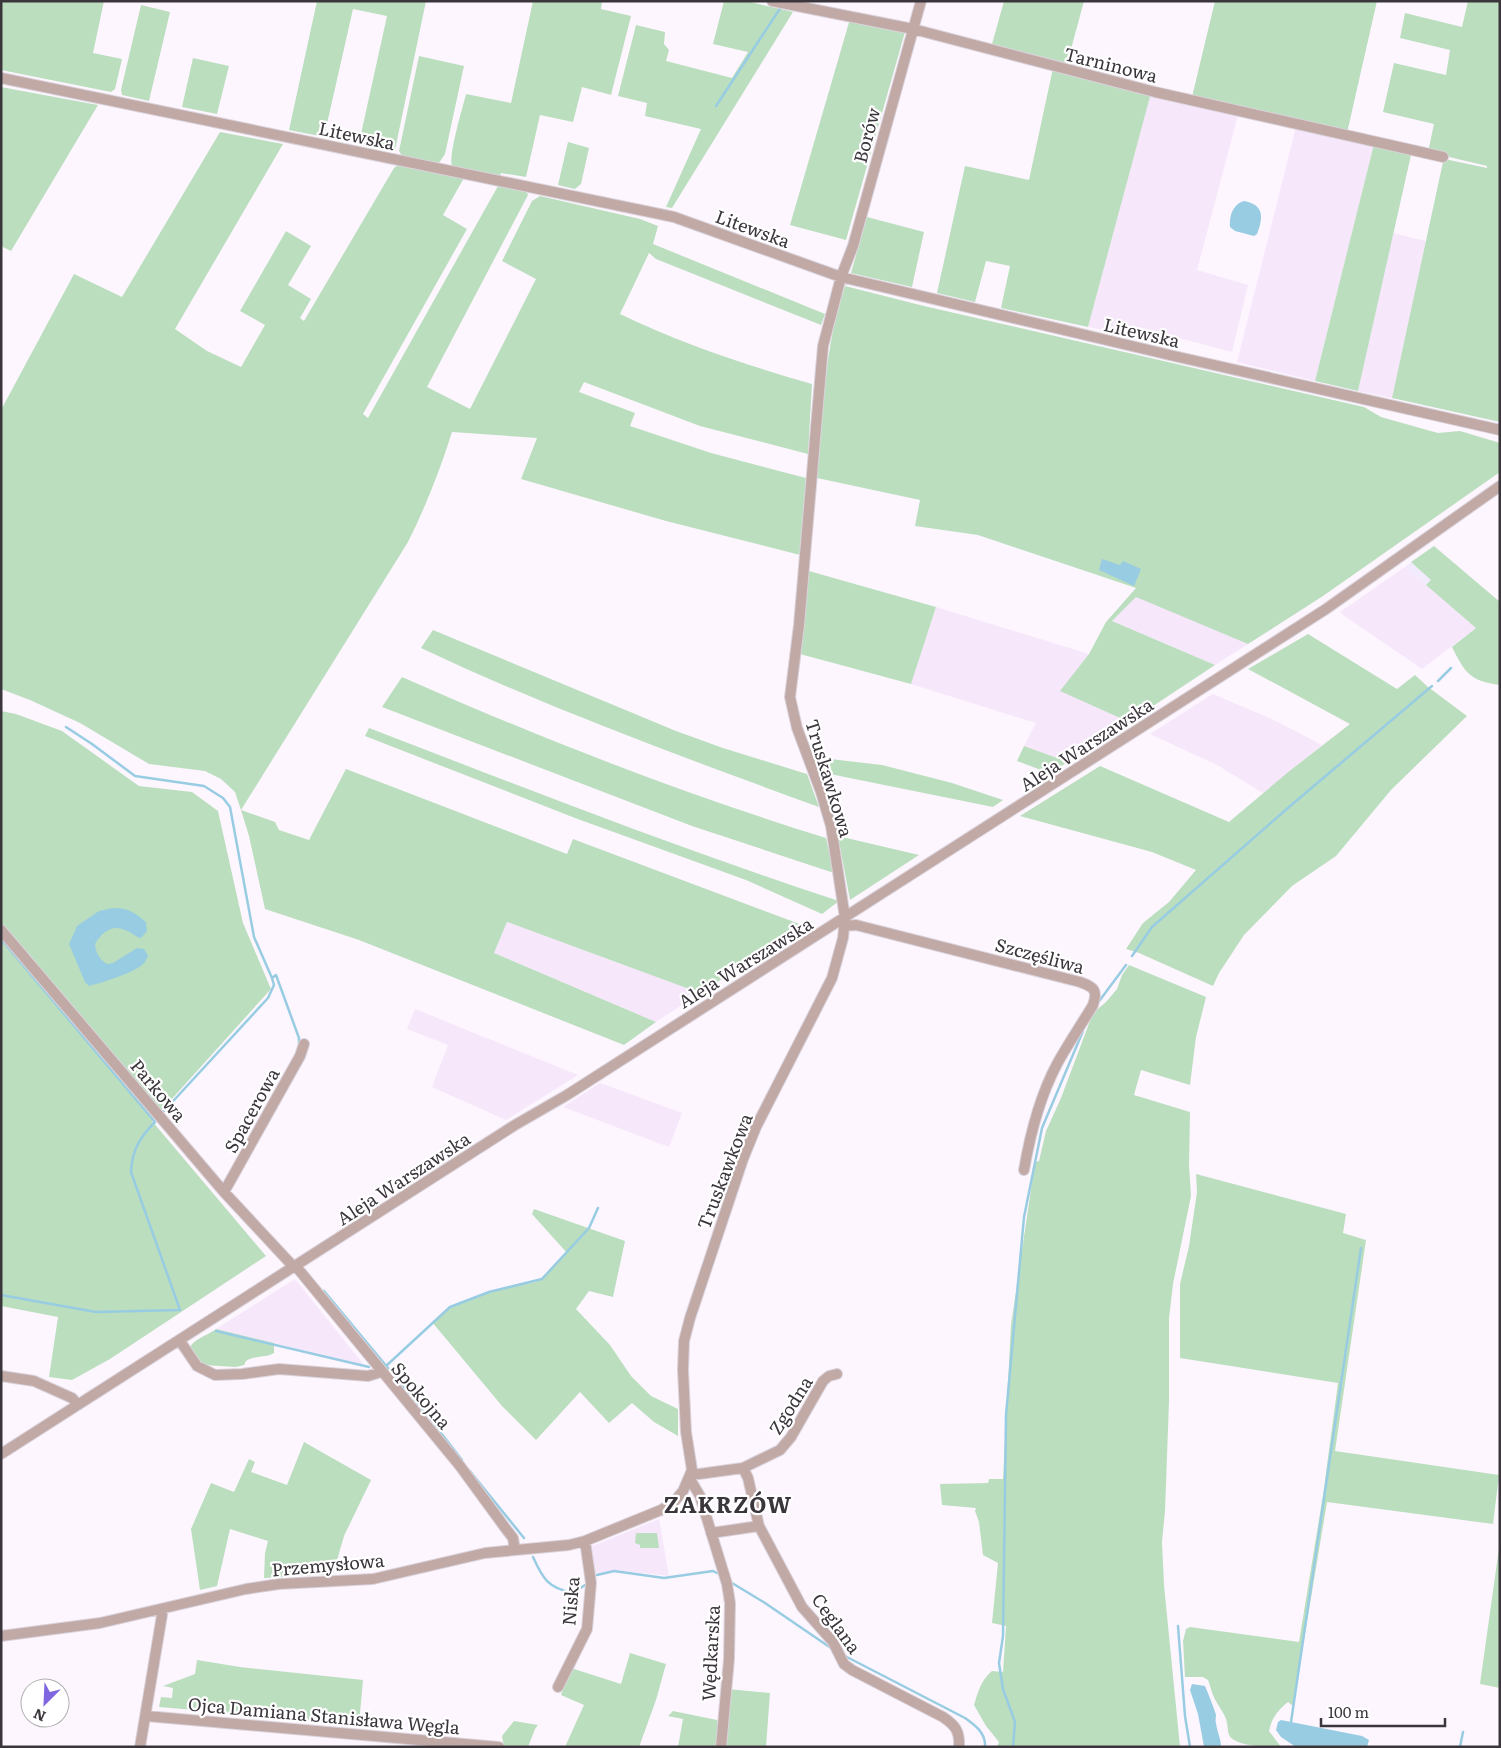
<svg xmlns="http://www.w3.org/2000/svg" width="1501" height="1748" viewBox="0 0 1501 1748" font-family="Literata,serif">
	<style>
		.built { fill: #f6e7fb }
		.industrial { fill: #f2ebfd }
		.green { fill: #bbdebe }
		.water { fill: #98cce2 }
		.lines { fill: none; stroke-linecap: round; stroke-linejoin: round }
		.stream { stroke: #98cce2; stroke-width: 2.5 }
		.minor-casing { stroke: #dad3dc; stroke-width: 12 }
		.minor { stroke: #c1a9a6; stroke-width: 10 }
		.labels { text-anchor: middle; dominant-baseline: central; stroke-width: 4.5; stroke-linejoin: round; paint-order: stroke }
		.street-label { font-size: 18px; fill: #3b363c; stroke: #fff }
		.district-label { font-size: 22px; font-weight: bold; letter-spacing: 1px; fill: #3b363c; stroke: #fff }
	</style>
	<rect width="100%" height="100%" fill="#fdf6ff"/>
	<!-- built -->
	<path class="built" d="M1151,93L1238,115L1197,270L1248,285L1232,352L1179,338L1177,344L1088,327Z
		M1296,127L1374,144L1315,381L1237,362Z
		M1393,233L1426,241L1392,398L1358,391Z
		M1405,567L1476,628L1422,669L1343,615L1340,612Z
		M1137,596L1248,644L1215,665L1112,621Z
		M936,607L1089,654L1061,691L1129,722L1068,762L1024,746L1036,723L911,684Z
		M1213,694L1272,719L1322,745L1263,793L1217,765L1150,734Z
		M507,922L700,993L656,1022L494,953Z
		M415,1009L447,1022L578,1075L506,1120L432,1087L448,1045L407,1029Z
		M600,1083L682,1113L669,1147L563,1107Z
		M295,1279L364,1365L216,1329Z
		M659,1519L669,1576L615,1570L594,1574L590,1547Z"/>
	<!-- industrial -->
	<path class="industrial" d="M1411,562L1432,580L1426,585L1405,567Z"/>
	<!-- green -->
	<path class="green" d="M1,1H104L93,53L122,59L115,89L111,92L1,70Z
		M317,1H426L395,150L359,143L387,16L353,9L324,137L289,130Z
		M533,1H602L601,9L631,16L611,95L582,87L573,122L540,115L526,177L501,173L500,176L452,166C448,155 463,107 466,94L511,103Z
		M724,1H746L793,12L672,208L666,207L701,129L645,116L647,103L618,96L636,25L665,32L664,44L669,50L666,61L732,78L748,52L713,44Z
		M1004,1H1084L1067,64L992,44Z
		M1215,1H1377L1347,133L1192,97Z
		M1468,1H1500V422L1392,398L1443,162L1411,155L1358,391L1315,381L1374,144L1487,168V166L1428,152L1434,124L1383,112L1394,63L1446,75L1450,50L1400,38L1405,13L1462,27Z
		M141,5L170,12L149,101L122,95L121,90Z
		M850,19L905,32L846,240L790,225Z
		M419,56L464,66L445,154L439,163L402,156L399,151Z
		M193,58L229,66L217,114L182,107Z
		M1053,68L1151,93L1088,327L1001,308L1010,266L986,261L975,302L937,293L965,166L1029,180Z
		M1,87L98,105L11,251L1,246Z
		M220,132L283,144L175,329L207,351L241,367L265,325L240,311L286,231L311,246L288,285L311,299L300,318L304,321L394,168L398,165L464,178L443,215L467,229L363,414L368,418L498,186L526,191L528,195L427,387L470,409L536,279L502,261L532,201L540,196L640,219L658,226L653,244L825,314L821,325L656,259L649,253L620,314C682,344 746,365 812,384L808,454L700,426L584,382L579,392L635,413L630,426L711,453L806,478L800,555L666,521L521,479L537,438L452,432C440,470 426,506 408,542L241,810L275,822L279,830L309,840L346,769L567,854L573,839L805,926L700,993L507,922L494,953L656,1022L624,1045L359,940L265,909L249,836L241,810L235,792L221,779L205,771L149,764L80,723L30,700L1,689V410L74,274L122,297Z
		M568,142L589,148L581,184L575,189L558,185Z
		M867,217L924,232L912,287L851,273Z
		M845,286L924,306L1364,407L1381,417L1438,433L1460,431L1500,443V472L1323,596L1248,644L1136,597L1112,621L1215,665L1129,722L1060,691L1089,654L1106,622L1136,588L978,535L915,526L920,500L817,478C823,414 824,347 845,286Z
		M1434,546L1500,602V685C1470,681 1465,673 1452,647L1476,628L1426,585L1431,580L1411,562Z
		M809,571L936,607L911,684L800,654Z
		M433,630L676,731L723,748L807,774L819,807C685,758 550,709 421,648Z
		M1308,634L1397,689L1415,675L1428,687L1467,716L1391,790L1336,856L1292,886L1244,935L1219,973L1213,986L1139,953L1126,949L1143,923L1169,902L1196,870L1152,852L1020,816L1100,766L1229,822L1287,773L1350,724L1248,669Z
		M402,677C540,738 681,793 826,838L834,873L692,826L382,707Z
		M1,711L16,714L62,731L139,786L192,792L218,811L243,923L271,989L152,1121L266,1256L110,1359L72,1380L49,1377L58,1317L1,1306Z
		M369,728C525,788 680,849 839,901L822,914L746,880L575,818L365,736Z
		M1024,746L1068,762L1049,773L1017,761Z
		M813,757L882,765L952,783L1003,800L993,807L820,772Z
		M838,836L919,855L850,900Z
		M1129,965L1206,997L1196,1037L1190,1085L1141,1070L1134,1095L1190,1112L1189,1165L1191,1196L1173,1284L1169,1318V1402L1165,1511L1162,1542L1164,1585L1180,1747H997L999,1742L986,1726L974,1705C978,1692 981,1680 992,1671L1003,1672L1006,1626L992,1623L998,1563L983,1555L979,1522L975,1511L976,1508L942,1505L940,1484L988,1483L989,1479H1003L1011,1325L1035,1162L1039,1161L1046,1131L1061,1098L1093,1013L1106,1002L1117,989L1122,975Z
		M1196,1174L1346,1214L1343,1233L1366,1240L1335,1451L1499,1475L1493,1524L1327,1502L1293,1706L1288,1702C1277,1711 1272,1718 1269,1731L1281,1747C1270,1747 1235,1747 1229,1735C1227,1730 1228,1724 1226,1719C1223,1711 1216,1703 1213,1695C1211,1690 1210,1685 1208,1680L1203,1677H1185L1183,1641L1186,1629L1190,1627L1299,1642L1323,1495L1338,1383L1180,1358V1284L1189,1246L1197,1192Z
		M534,1209L625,1241L613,1297L589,1291L576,1309L610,1345L631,1376L651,1396L678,1409V1436L654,1422L632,1403L609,1423L580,1392L536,1440L502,1406L432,1322L447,1309L489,1291L536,1282L553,1268L567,1253L532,1214Z
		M216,1329L274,1343V1353C266,1358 256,1355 246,1361L244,1365L236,1367L203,1365L189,1350C192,1339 207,1336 216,1329Z
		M304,1442L371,1480L344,1536L333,1574L264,1578L265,1553L268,1541L230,1529L217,1586L200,1590L191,1529L211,1483L234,1492L249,1459L255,1462L251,1472L287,1485Z
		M636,1533H657L659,1548H640V1545L635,1543Z
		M1500,1541V1688L1480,1684Z
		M630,1653L666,1664L656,1700L639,1747H565L584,1705L561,1695L571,1668L621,1684Z
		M197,1660L240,1667L363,1680L359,1724L159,1707L161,1697L172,1698L173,1688L163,1686L195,1674Z
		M728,1689L770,1693L766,1747H722Z
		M673,1711L717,1720L719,1724L718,1747H678L683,1719L668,1716Z
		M514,1721L538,1725L535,1729L528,1747H504L502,1736Z"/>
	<!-- water -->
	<path class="water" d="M1244,201C1265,205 1263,218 1257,234L1254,236L1235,231L1230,227C1229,216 1233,204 1244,201Z
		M1102,559L1120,565L1123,561L1141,569L1134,586L1099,570Z
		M113,908C128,908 134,912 146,922L147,931L141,938C135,937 133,933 127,931C113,923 102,932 95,944C96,953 99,959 107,964L113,963L137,948L144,949L148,956C147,958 146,961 144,963C137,972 101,983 89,986L85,982L69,944L77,926L99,911Z
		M1192,1684L1205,1686C1206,1688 1216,1713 1216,1715C1216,1718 1215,1721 1216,1723C1217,1732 1221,1738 1221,1747H1204L1198,1714L1190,1690Z
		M1281,1720L1362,1736L1369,1740L1367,1747H1296L1281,1737L1276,1730L1278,1722Z"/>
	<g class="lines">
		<!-- stream -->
		<path class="stream" d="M716,106L781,7
			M1438,681L1451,668
			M66,727L92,744L135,776L204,786L223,798L230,807L254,937L272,978
			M1,939L155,1122C140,1137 132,1150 131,1172L180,1310L96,1312L1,1295
			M1132,956L1152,927L1289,807L1432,686
			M1097,1004L1126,965
			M164,1111L268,998L274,985L272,978L276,975L299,1038V1045
			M324,1291L427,1415L462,1460
			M216,1331L369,1367
			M386,1366L450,1307L489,1292L542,1279L589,1228L598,1208
			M469,1470L524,1538
			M533,1557C543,1579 548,1588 573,1593L585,1585
			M597,1575L614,1571L664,1578L713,1571L717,1573
			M732,1583L765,1603L831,1648
			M1178,1626L1185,1716L1190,1747
			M845,1656L965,1718C975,1725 986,1733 985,1747
			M1291,1722L1361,1248
			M1013,1747L1015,1722L1003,1689L999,1663L1003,1636L1006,1415L1024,1217L1042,1128L1083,1031
			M1460,1747L1463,1732"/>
		<!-- minor casing -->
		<g class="minor-casing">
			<path id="minor" d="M772,1L913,29L1155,92L1443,157
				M1,78L674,217L841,277L1174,356L1500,430
				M844,926L856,925L1080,982C1094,987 1098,990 1093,1005C1081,1025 1068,1044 1057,1064C1040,1096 1030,1135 1024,1170
				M1,930L224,1192L291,1264L299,1270L460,1466L506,1529L513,1538L515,1550
				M224,1192L300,1056L304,1044
				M180,1341L197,1366L215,1375L242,1374L279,1369L368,1376L381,1372
				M1,1376L34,1381L72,1398L78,1405
				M1,1454L515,1125L567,1095L1326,609L1500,486
				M743,1468L748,1478L759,1526L802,1607L833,1642L844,1664L852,1670L943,1717C955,1725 960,1731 959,1747
				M691,1473L699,1474L743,1468L780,1450L791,1437L823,1381L829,1376L837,1374
				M690,1479L700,1496L727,1584L730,1603L729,1659L721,1747
				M711,1533L759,1526
				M1,1636L100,1623L246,1589L279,1584L373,1579L485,1553L569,1545L585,1541L661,1510L673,1503L683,1491L692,1470L686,1432L683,1370L684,1341L690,1318L743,1159L756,1127L832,978L843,938L845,918L831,826L821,792L797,728L790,697L799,625L823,346L841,277L853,246L921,1
				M558,1687L587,1629L591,1583L585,1541
				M146,1716L499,1747
				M140,1747L163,1609"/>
		</g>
		<!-- minor -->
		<use href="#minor" class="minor"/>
	</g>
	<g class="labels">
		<!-- street labels -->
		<g class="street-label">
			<text transform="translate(1111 64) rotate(14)">Tarninowa</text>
			<text transform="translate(357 135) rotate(12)">Litewska</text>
			<text transform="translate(866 135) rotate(-75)">Borów</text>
			<text transform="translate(753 228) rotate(20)">Litewska</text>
			<text transform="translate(1142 332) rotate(13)">Litewska</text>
			<text transform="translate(1086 744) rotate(-33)">Aleja Warszawska</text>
			<text transform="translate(830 778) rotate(73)">Truskawkowa</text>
			<text transform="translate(1040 955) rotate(15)">Szczęśliwa</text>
			<text transform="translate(745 962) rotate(-32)">Aleja Warszawska</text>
			<text transform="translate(159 1090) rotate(50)">Parkowa</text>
			<text transform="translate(251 1110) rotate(-61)">Spacerowa</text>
			<text transform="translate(724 1171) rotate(-69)">Truskawkowa</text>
			<text transform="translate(403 1178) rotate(-33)">Aleja Warszawska</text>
			<text transform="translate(422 1395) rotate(50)">Spokojna</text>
			<text transform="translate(790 1405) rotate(-58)">Zgodna</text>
			<text transform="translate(328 1564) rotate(-5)">Przemysłowa</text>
			<text transform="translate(570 1601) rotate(-85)">Niska</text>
			<text transform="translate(837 1623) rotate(54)">Ceglana</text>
			<text transform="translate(710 1653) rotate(-87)">Wędkarska</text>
			<text transform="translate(324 1715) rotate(5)">Ojca Damiana Stanisława Węgla</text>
		</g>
		<!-- district labels -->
		<g class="district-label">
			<text x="728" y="1503">ZAKRZÓW</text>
		</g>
	</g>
	<!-- border -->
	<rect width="1501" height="1748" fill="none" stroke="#3b363c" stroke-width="5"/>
	<!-- north arrow -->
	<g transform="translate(45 1703) rotate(204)"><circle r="24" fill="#ffffff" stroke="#b1afb1"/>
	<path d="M0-4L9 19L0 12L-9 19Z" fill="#8066e1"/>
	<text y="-8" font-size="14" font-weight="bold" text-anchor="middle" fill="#3b363c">N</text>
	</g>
	<!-- scale -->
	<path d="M1321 1718v8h124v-8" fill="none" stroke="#3b363c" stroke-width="2.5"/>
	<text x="1328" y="1718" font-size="15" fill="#3b363c" stroke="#ffffff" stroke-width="4" paint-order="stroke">100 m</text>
</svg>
